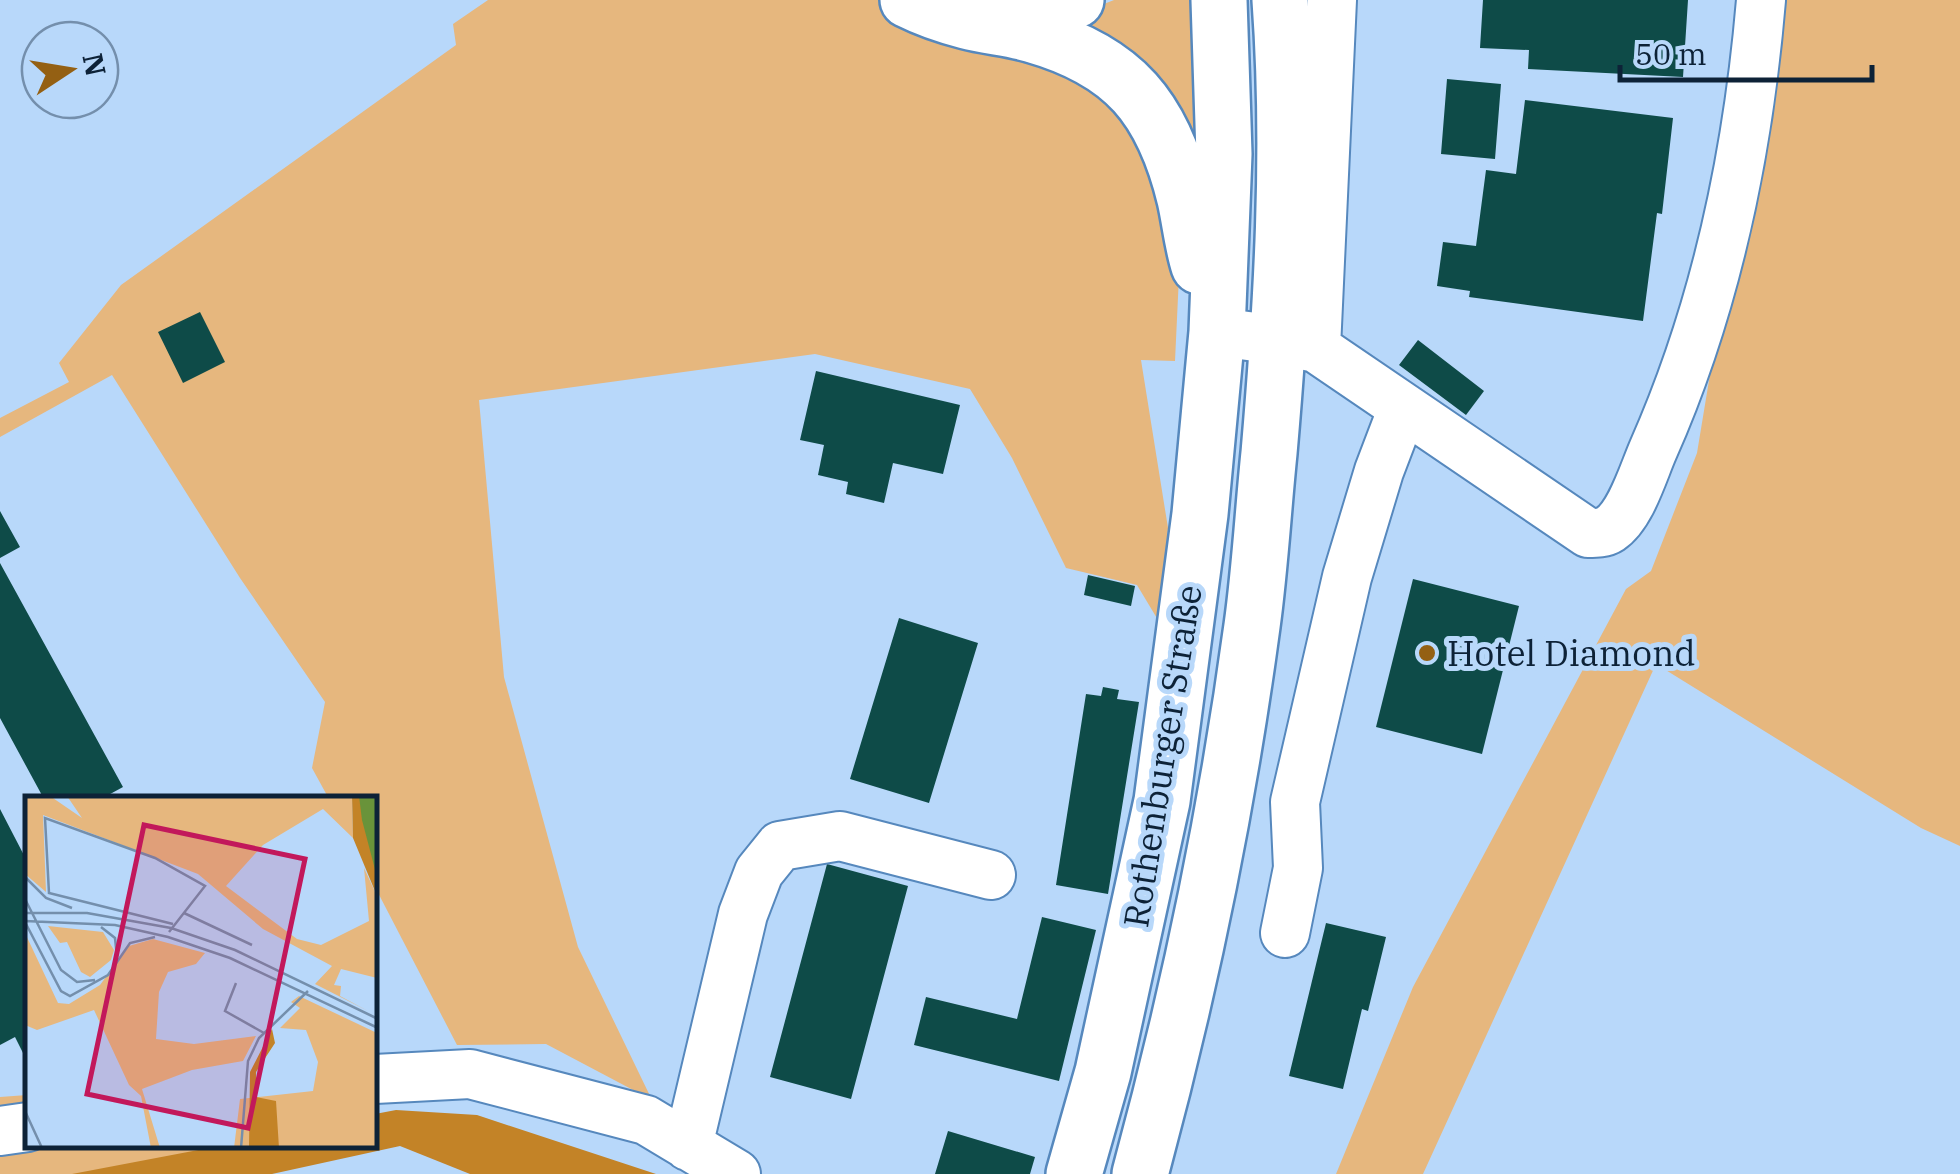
<svg xmlns="http://www.w3.org/2000/svg" width="1960" height="1174" viewBox="0 0 1960 1174" font-family="'IBM Plex Serif',serif">
	<style>
		.green { fill: #e6b77e }
		.forest { fill: #c38327 }
		.building { fill: #0e4b48 }
		.lines { fill: none; stroke-linecap: round; stroke-linejoin: round }
		.minor-casing { stroke: #5688bd; stroke-width: 52 }
		.major-casing { stroke: #5688bd; stroke-width: 60 }
		.minor { stroke: #fff; stroke-width: 48 }
		.major { stroke: #fff; stroke-width: 55 }
		.poi-dot { fill: #946013; stroke: #b8d8fa; stroke-width: 4 }
		.labels { text-anchor: middle; dominant-baseline: central; stroke-width: 10; stroke-linejoin: round; paint-order: stroke }
		.poi-label { font-size: 35px; fill: #0d2237; stroke: #b8d8fa; text-anchor: start }
		.street-label { font-size: 35px; fill: #0d2237; stroke: #b8d8fa }
		.inset-road { fill: none; stroke: #748fac; stroke-width: 2.5 }
		.view { fill: #c2185b; fill-opacity: 0.15; stroke: #c2185b; stroke-width: 5 }
		.inset-edge { fill: none; stroke: #0d2237; stroke-width: 5 }
	</style>
	<rect width="100%" height="100%" fill="#b8d8fa"/>
	<!-- green -->
	<path class="green" d="M488,0H891L1113,87L1181,233L1175,361L1141,360L1168,528L1158,620L1137,585L1066,568L1012,458L970,389L815,354L479,400L504,677L578,947L652,1100L546,1044L457,1045L375,887V799H329L312,768L325,702L240,578L112,375L0,437V418L69,382L59,363L121,285L456,45L453,24Z
		M1114,0H1194L1200,167L1061,21Z
		M1772,0H1960V846L1921,828L1656,664L1423,1174H1336L1413,987L1626,589L1651,571L1697,453Z
		M27,1095L28,1146L206,1147L213,1174H0V1097Z"/>
	<!-- forest -->
	<path class="forest" d="M396,1110L477,1115L656,1174H470L400,1146L272,1174H72L214,1147L375,1146V1114Z"/>
	<!-- building -->
	<path class="building" d="M1483,0H1688L1683,77L1528,69L1529,50L1480,48Z
		M1447,79L1501,84L1495,159L1441,154Z
		M1525,100L1673,118L1662,214L1657,213L1643,321L1469,297L1470,291L1437,286L1443,242L1476,246L1486,170L1516,174Z
		M200,312L225,362L183,383L158,332Z
		M1418,340L1484,391L1466,415L1399,365Z
		M816,371L960,405L943,474L893,463L884,503L846,494L848,482L818,475L824,445L800,440Z
		M0,511L20,547L0,558Z
		M0,563L123,787L101,799H44L0,718Z
		M1088,575L1135,586L1131,606L1084,595Z
		M1413,579L1519,606L1482,754L1376,727Z
		M899,618L978,643L929,803L850,779Z
		M1103,687L1119,690L1117,699L1139,702L1108,894L1056,885L1086,694L1101,696Z
		M0,809L28,863V1055L25,1057L15,1037L0,1045Z
		M827,864L908,886L851,1099L770,1077Z
		M1042,917L1096,930L1059,1081L914,1045L926,997L1017,1019Z
		M1326,923L1386,937L1368,1011L1362,1009L1343,1089L1289,1076Z
		M948,1131L1035,1157L1030,1174H935Z"/>
	<g class="lines">
		<!-- minor casing -->
		<g class="minor-casing">
			<path id="minor" d="M1217,332L1279,340L1316,348L1588,533C1596,533 1604,533 1610,529C1631,515 1643,473 1653,450C1716,308 1748,154 1761,0
				M1316,348L1332,0
				M1285,933L1298,868L1295,802L1347,577L1379,471L1403,408
				M375,1079L470,1074L646,1120L736,1174
				M0,1131L28,1127
				M688,1146L743,914L759,872L780,846L840,836L991,875"/>
		</g>
		<!-- major casing -->
		<g class="major-casing">
			<path id="major" d="M908,0C926,9 946,16 966,21C988,27 1011,28 1033,35C1124,61 1163,108 1185,199C1190,221 1192,244 1199,266
				M991,6C1019,10 1049,9 1076,0
				M1074,1174L1103,1072L1162,801L1200,514L1217,332L1224,154L1219,0
				M1140,1174C1189,994 1227,811 1252,626C1260,569 1263,511 1269,453C1282,303 1291,151 1280,0"/>
		</g>
		<!-- minor -->
		<use href="#minor" class="minor"/>
		<!-- major -->
		<use href="#major" class="major"/>
	</g>
	<!-- markers -->
	<circle class="poi-dot" cx="1427" cy="653" r="10"/>
	<g class="labels">
		<!-- poi labels -->
		<g class="poi-label">
			<text x="1447" y="653">Hotel Diamond</text>
		</g>
		<!-- street labels -->
		<g class="street-label">
			<text transform="translate(1162 756) rotate(-81)">Rothenburger Straße</text>
		</g>
	</g>
	<!-- overview -->
	<g transform="translate(25 796)">
		<rect width="352" height="352" fill="#b8d8fa"/>
		<path d="M0,0H25L57,22L42,0H327L328,42L298,13L238,49L201,90L272,143L296,149L344,125L339,72L352,100V182L316,173L309,189L316,190L315,200L343,215L290,188L307,170L238,133L173,78L18,19L21,96L0,78ZM23,130L78,136L89,154L86,164L65,181L56,176L42,146L35,147ZM0,137L33,207L44,208L75,189L104,150L128,143L180,157L171,168L143,176L134,196L131,243L169,248L231,240L218,265L167,274L117,293L135,352H126L116,300L104,289L69,214L12,234L0,229ZM274,200L352,237V352H209L215,303L288,295L293,266L281,234L255,232L275,212L266,206Z" fill="#e6b77e"/>
		<path d="M327,0H352V100L328,42ZM247,233L250,247L231,276V301L251,305L254,352H224L225,276Z" fill="#c38327"/>
		<path d="M334,0H350L352,81L337,24Z" fill="#69933a"/>
		<path class="inset-road" d="M0,81L21,102L47,112M0,103L36,174L52,186L70,184M0,117H62L146,132L210,154L353,223M159,117L227,149M0,125L90,129L143,141L205,162L353,232M0,126L36,195L45,200L83,179L105,147L130,141M76,131L90,142L92,161M144,136L180,90L130,62L20,22L24,97L148,128M211,187L200,215L239,237M0,315L17,352M216,352L223,265L234,242L283,195"/>
		<path class="view" d="M119,29L280,63L223,332L62,298Z"/>
		<rect width="352" height="352" class="inset-edge"/>
	</g>
	<!-- north arrow -->
	<g transform="translate(70 70) rotate(78)"><circle r="48" fill="#b8d8fa" stroke="#748fac" stroke-width="2.5"/>
	<path d="M0-8L18 38L0 25L-18 38Z" fill="#946013"/>
	<text y="-15" font-size="28" font-weight="bold" text-anchor="middle" fill="#0d2237">N</text>
	</g>
	<!-- scale -->
	<path d="M1620 65v15h252v-15" fill="none" stroke="#0d2237" stroke-width="5"/>
	<text x="1635" y="65" font-size="30" fill="#0d2237" stroke="#b8d8fa" stroke-width="8" paint-order="stroke">50 m</text>
</svg>
